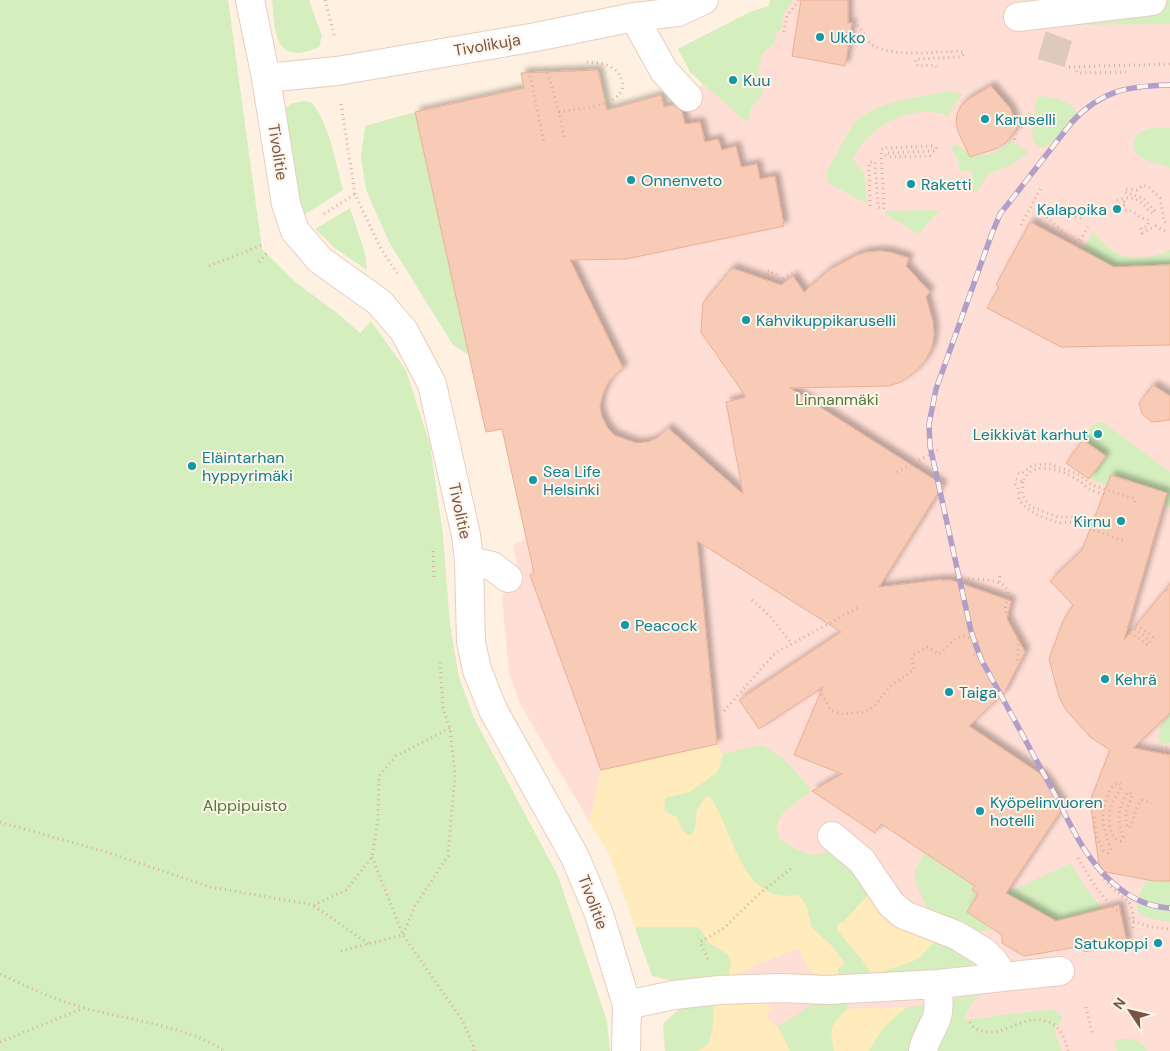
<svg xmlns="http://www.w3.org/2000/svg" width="1170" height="1051" viewBox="0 0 1170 1051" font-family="'DM Sans',sans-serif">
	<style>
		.commercial { fill: #ffded5 }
		.green { fill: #d5eebe }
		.sand { fill: #ffebbb }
		.building { fill: #f7cbb6; stroke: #ebaf95; filter: url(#shadow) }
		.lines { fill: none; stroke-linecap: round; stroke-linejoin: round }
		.minor-tunnel { stroke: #decaba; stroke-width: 28; stroke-dasharray: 28 14; stroke-linecap: butt }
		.minor-casing { stroke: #e6cebe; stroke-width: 30 }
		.path { stroke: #dcae99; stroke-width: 3; stroke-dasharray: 1 4; stroke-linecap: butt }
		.minor { stroke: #fff; stroke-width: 28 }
		.rail-casing { stroke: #b29fc9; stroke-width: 5.5 }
		.rail { stroke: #fff5ea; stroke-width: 4; stroke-dasharray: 11; stroke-linecap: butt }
		.path-bridge { stroke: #dcae99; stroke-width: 3; stroke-dasharray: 1 4; stroke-linecap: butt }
		.culture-dot { fill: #0f9aa8; stroke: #fff5ea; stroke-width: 2 }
		.labels { text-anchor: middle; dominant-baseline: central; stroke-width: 4; stroke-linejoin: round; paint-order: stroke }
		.culture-label { font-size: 16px; fill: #0d838f; stroke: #fff5ea; text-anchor: start }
		.street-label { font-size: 16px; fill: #795445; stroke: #fff5ea }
		.park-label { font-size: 16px; fill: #527a3a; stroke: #fff5ea }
	</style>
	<defs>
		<filter id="shadow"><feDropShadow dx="4.5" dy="-4.5" stdDeviation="2.5" flood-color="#0004"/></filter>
	</defs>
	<rect width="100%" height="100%" fill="#fff1e1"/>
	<!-- commercial -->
	<path class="commercial" d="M770,0H1170V1051H665L663,1024L678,1009L671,981L652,976L609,853L593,828L520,704L509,673L502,598L508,578L517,562L513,545L526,540L502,429L486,432L477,391L492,388L607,110L661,95L664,107L681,104L703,84L690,72L678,49L750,12L769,6Z"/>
	<!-- green -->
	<path class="green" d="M0,0H228L262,249L295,282L336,312L360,333L371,321L406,370L430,445L443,535L450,625L459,677L474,718L558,876L607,1021L610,1051H0Z
		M272,0H309L322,36L319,47C274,67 275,32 272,0Z
		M770,0H793L783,16L781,31H776L775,43L762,54L758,73L763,80L762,95L751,107L748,121H745L690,72L678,49L750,12L769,6Z
		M1140,0H1170V24L1070,25L1074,18Z
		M949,91L963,94L952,107L949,116C912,103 871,124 853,158L857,166L864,171L867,204L827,182L828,169L854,123C875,101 921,97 949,91Z
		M1041,96C1056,99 1071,99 1078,115L1076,124L1073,127L1043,148L1035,144L1032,135L1036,99Z
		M303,101L311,102C329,122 336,164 343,190L304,215L297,196L285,112L287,106L293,103Z
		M415,112L469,355L453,345L389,242L366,190L361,157L365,126Z
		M1152,128H1170V168C1159,162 1130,161 1134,142C1136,133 1143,130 1152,128Z
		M1011,140L1028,152L1012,165L988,174L977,192L973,193L972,171H960L956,155L951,147L957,144C975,162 996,157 1011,140Z
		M350,208L365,253L367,270L336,249L315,229Z
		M939,210L919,234L885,214L887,211Z
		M1093,231C1113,260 1139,264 1170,250V265L1114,267L1083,251Z
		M1099,422L1104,423L1170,472V507L1163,504L1166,493L1144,486L1140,496L1089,479L1105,456L1083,440L1090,427Z
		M1170,713V743H1160C1156,731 1162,721 1170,713Z
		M760,745C783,754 797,773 812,791C801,799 783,809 778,822C776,827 779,834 780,839C788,845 804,855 815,855C821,854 824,851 830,853C846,857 861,882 868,895L844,922L837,925L871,972L930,946L934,942L964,950L974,961L973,968L839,979L837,969L845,963L831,945L811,927L807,907L801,898L796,895L782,897L772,894L752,880L744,868L712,800L697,810L695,830L691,835H687L682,830L677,817L668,813L664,810L665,799L667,797L684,794L718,770L723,754Z
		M924,853L975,886L972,890L978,894L967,912L993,929L978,932L930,915L916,884L915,871Z
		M1071,863L1086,888L1104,911L1056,921L1006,893Z
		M1126,872L1170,881V922L1152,919L1139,914C1135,902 1141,891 1146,880Z
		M635,927H698L701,930L708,943L728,954L731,964L727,981L671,980L652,976Z
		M980,995L971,1004L964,1020L1053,1009L1063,1018L1054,1030L1062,1051H938L953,1000L955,998Z
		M814,1002L847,1003V1009C832,1023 830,1031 834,1051H790L778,1026L797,1015Z
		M686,1004H714V1019L709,1043L697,1051H665L663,1024Z
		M925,1006V1016L913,1051H869C874,1039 896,1010 908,1007C913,1006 920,1006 925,1006Z
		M1121,1039C1132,1038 1142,1040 1147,1051H1117L1114,1044L1116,1041Z"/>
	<!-- sand -->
	<path class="sand" d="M717,744L723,754L718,771L715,774L690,792L667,797L665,799L664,810L668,813L677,817L682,830L687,835H691L695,830L697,810L705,797H710C734,830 740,904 796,895L801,898L807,907L811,927L831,945L845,964L838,969L839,979L811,972L798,948L728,977L731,964L728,954L708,942L701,930L698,927H635L609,853L589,822L601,770Z
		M868,895C875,906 882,920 893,926C907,933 921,933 934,942L919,958L911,962L879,973H871L860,957L837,930V925L844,921Z
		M760,999L772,1008L766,1016L777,1026L790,1051H697C701,1049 705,1047 708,1044C714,1037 714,1013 713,1004Z
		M907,1007C892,1019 877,1033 869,1051H834L831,1032L833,1025L838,1018L847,1009Z"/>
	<!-- building -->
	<path class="building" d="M801,0H848V23H852L845,66L792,56Z
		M598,70L607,110L661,95L664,107L674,105L682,111L685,124L700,122L705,142L718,139L722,150L736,146L741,167L757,164L760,179L775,176L784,226L626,259L570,260L623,368L609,381L602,396L600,407L602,417L607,427L614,435L636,443L648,442L657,438L668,428L743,494L726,402L746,397L700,331L701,332L703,303L732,268L781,285L793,276L804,292L829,270L857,255L867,252L880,251L890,252L909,258L906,266L930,292L926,297L933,322L934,334L932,347L925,361L915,372L901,382L888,386L790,388L943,485L879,587L938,580H951L1011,601L1007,619L1025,652L1004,693L969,726L1045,777L1064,806L1006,893L1056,921L1119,905L1127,943L1084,952L1083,946L1024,956L1002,943V935L967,912L978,894L972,890L975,886L881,824L875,833L812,791L842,774L794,755L823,687L759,729L739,700L841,632L697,541L717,744L601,770L530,575L534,573L502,429L486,432L415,112L524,88L521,73Z
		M991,86L1010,108L1018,127L1005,143L998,148L970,157L958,132L956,123L957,114L961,106L967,100Z
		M1030,222L1114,267L1170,265V345L1061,347L987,308L999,287L996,285Z
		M1153,385L1170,396V420L1152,422L1142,414L1139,403Z
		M1083,440L1106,456L1089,479L1066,463Z
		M1111,475L1167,493L1124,640L1170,584V713L1133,748L1170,755V881H1154L1100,871L1090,801L1110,750L1090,737L1066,710L1059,697L1049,659L1063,621L1073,605L1050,581L1082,550Z"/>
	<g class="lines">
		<!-- minor-tunnel -->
		<path class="minor-tunnel" d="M1051,63L1058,39L1063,26"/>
		<!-- minor casing -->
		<g class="minor-casing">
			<path id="minor" d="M250,0L266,78L286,204L295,231L320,260L379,302L404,331L432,384L466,535L469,561L471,642L477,670L493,710L575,857L599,914L627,1005L626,1051
				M634,17L664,71L688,97
				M1018,17L1152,1
				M266,78L337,71L536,37L634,17L678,12L704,0
				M469,561L492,566L508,578
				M832,836L862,861L891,904L904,915L956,935L984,952L994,962L1004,977
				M627,1005L674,995L720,990L781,988L827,990L938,984L1060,971
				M923,1051C925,1038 933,1029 937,1017C940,1007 938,995 938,984"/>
		</g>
		<!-- path -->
		<path class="path" d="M325,0L335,38
			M853,23C864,27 864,41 874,46C895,57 936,52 960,51L963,52L964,54L961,57L916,59L915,62L918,66L935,65L936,67
			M784,32L787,16L797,3L798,0
			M1069,67L1170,64
			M546,68L559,112L564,137
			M529,71L544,142
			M1076,71L1078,73L1130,72
			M341,104L355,194L381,249L397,273
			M559,112C574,109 604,107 615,98C621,94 624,88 622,81C617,64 599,62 584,62
			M1016,117L1023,120V126L1017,129L1015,139L1017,141
			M870,206L869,164L870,162H875L878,207L883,209L884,207L881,150L883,148L934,146L936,148L935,151L887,153L885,155L889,157L930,156L932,158
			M324,214L355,194
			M1081,218L1048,210L1043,214L1071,239L1076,247L1088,227
			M1021,225L1041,188
			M1165,231L1156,226L1142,233L1141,228L1148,226L1149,220L1141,218L1135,213L1129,210L1118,213L1117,210L1126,204L1124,202L1116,205L1115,201C1124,197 1134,196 1142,203C1147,207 1148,212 1154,213L1155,211L1143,198L1125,192L1126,189L1137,190L1143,185L1150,188L1160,198L1164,221L1168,225
			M259,262L269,251
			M209,266L265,244
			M764,279L766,271L770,272L768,276L770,278L772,273H776L777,275L775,279L779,281L792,273
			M897,472L938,450
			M1018,473L1021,474L1033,465L1049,464L1078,474L1092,485L1135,499V502
			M1016,479L1023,482C1031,459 1061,470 1076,479C1081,481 1084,486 1089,489C1093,491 1099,493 1104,494
			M1023,482L1022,493L1024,498L1030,506L1034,508L1058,517H1072L1093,524
			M1015,484L1018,487L1019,498L1022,504L1035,514L1059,523L1074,522L1126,542
			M433,551L434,580
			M943,580C955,579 1006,575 1008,592C1009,599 1003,607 1007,614C1009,619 1013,623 1015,628C1020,639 1018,651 1017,662
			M999,582L1000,573
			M1166,590L1170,593
			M752,600L769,615L792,644
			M1130,633L1148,645L1150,643V641L1135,629L1136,625L1143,629L1154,638H1157
			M819,690L831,710L841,714L864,712L874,707L891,685L914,670L912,656L927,647L939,654C954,642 957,629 978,642L979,650L971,658
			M724,711L775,653L859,607
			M1161,748H1170
			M1094,817L1097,838L1104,851L1108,853L1111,850L1110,847C1101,819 1099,812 1113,785L1119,783L1121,785V788C1118,794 1113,800 1111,806C1108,816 1108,840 1121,841L1123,837C1117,817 1117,812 1127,793L1129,792L1133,795L1126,811V824L1129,828C1135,819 1134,808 1142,800L1152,803
			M0,822L106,852L211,887L314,905L346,890L372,857L378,819L379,776L396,756L450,728
			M1089,853C1094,862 1098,872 1105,880C1125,904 1135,893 1133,931
			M372,857L403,935L462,1020L473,1044L474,1051
			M314,906L369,944
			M341,951L403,935L415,906L448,856L455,775L450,728L443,709L440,661
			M708,959L700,942L724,928L759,894L793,867
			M0,974C28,987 55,1000 85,1008C128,1020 188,1026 224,1051
			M1086,1007L1092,1033
			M970,1022C973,1028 976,1029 982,1031C1005,1037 1023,1014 1046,1021C1060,1025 1065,1038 1068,1051
			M0,1042L84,1008"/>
		<!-- minor -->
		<use href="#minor" class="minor"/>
		<!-- rail casing -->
		<g class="rail-casing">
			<path id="rail" d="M1170,85C1128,86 1102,90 1072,122L1008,204L1000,214L991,236L936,389L929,424L930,446L971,631L976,646L982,661C1006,704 1029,747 1052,789C1069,821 1084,858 1112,882C1128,897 1148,907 1170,908"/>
		</g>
		<!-- rail -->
		<use href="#rail" class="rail"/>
		<!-- path-bridge -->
		<path class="path-bridge" d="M1078,858C1101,898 1120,927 1170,929"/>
	</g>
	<!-- markers -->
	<g class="culture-dot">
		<circle cx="820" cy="37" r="5"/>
		<circle cx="733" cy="80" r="5"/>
		<circle cx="985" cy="119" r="5"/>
		<circle cx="631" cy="180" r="5"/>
		<circle cx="911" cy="184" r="5"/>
		<circle cx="1117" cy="209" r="5"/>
		<circle cx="746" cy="320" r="5"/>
		<circle cx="1098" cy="434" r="5"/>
		<circle cx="192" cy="466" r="5"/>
		<circle cx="533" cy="480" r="5"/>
		<circle cx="1121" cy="521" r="5"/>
		<circle cx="625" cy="625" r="5"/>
		<circle cx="1105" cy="679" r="5"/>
		<circle cx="949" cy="692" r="5"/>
		<circle cx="980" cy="811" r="5"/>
		<circle cx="1158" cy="943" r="5"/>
	</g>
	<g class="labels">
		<!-- culture labels -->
		<g class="culture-label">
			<text x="830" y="37">Ukko</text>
			<text x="743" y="80">Kuu</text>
			<text x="995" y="119">Karuselli</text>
			<text x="641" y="180">Onnenveto</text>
			<text x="921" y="184">Raketti</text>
			<text x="1107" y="209" text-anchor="end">Kalapoika</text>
			<text x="756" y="320">Kahvikuppikaruselli</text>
			<text x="1088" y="434" text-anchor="end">Leikkivät karhut</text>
			<text x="202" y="457">Eläintarhan<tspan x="202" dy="18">hyppyrimäki</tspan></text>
			<text x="543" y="471">Sea Life<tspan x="543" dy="18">Helsinki</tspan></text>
			<text x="1111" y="521" text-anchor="end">Kirnu</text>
			<text x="635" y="625">Peacock</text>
			<text x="1115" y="679">Kehrä</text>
			<text x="959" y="692">Taiga</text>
			<text x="990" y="802">Kyöpelinvuoren<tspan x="990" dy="18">hotelli</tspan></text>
			<text x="1148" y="943" text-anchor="end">Satukoppi</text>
		</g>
		<!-- street labels -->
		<g class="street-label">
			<text transform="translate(487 45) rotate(-10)">Tivolikuja</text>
			<text transform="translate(278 152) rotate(81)">Tivolitie</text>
			<text transform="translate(460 511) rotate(78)">Tivolitie</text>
			<text transform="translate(593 902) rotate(69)">Tivolitie</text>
		</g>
		<!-- park labels -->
		<g class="park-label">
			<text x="837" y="399">Linnanmäki</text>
			<text x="245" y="805">Alppipuisto</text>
		</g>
	</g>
	<!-- north arrow -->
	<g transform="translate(1130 1011) rotate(305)" stroke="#fff5ea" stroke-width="4" paint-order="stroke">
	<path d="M0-4L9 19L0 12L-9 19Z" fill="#795445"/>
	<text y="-8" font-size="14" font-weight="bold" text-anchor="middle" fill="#795445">N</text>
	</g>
</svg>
